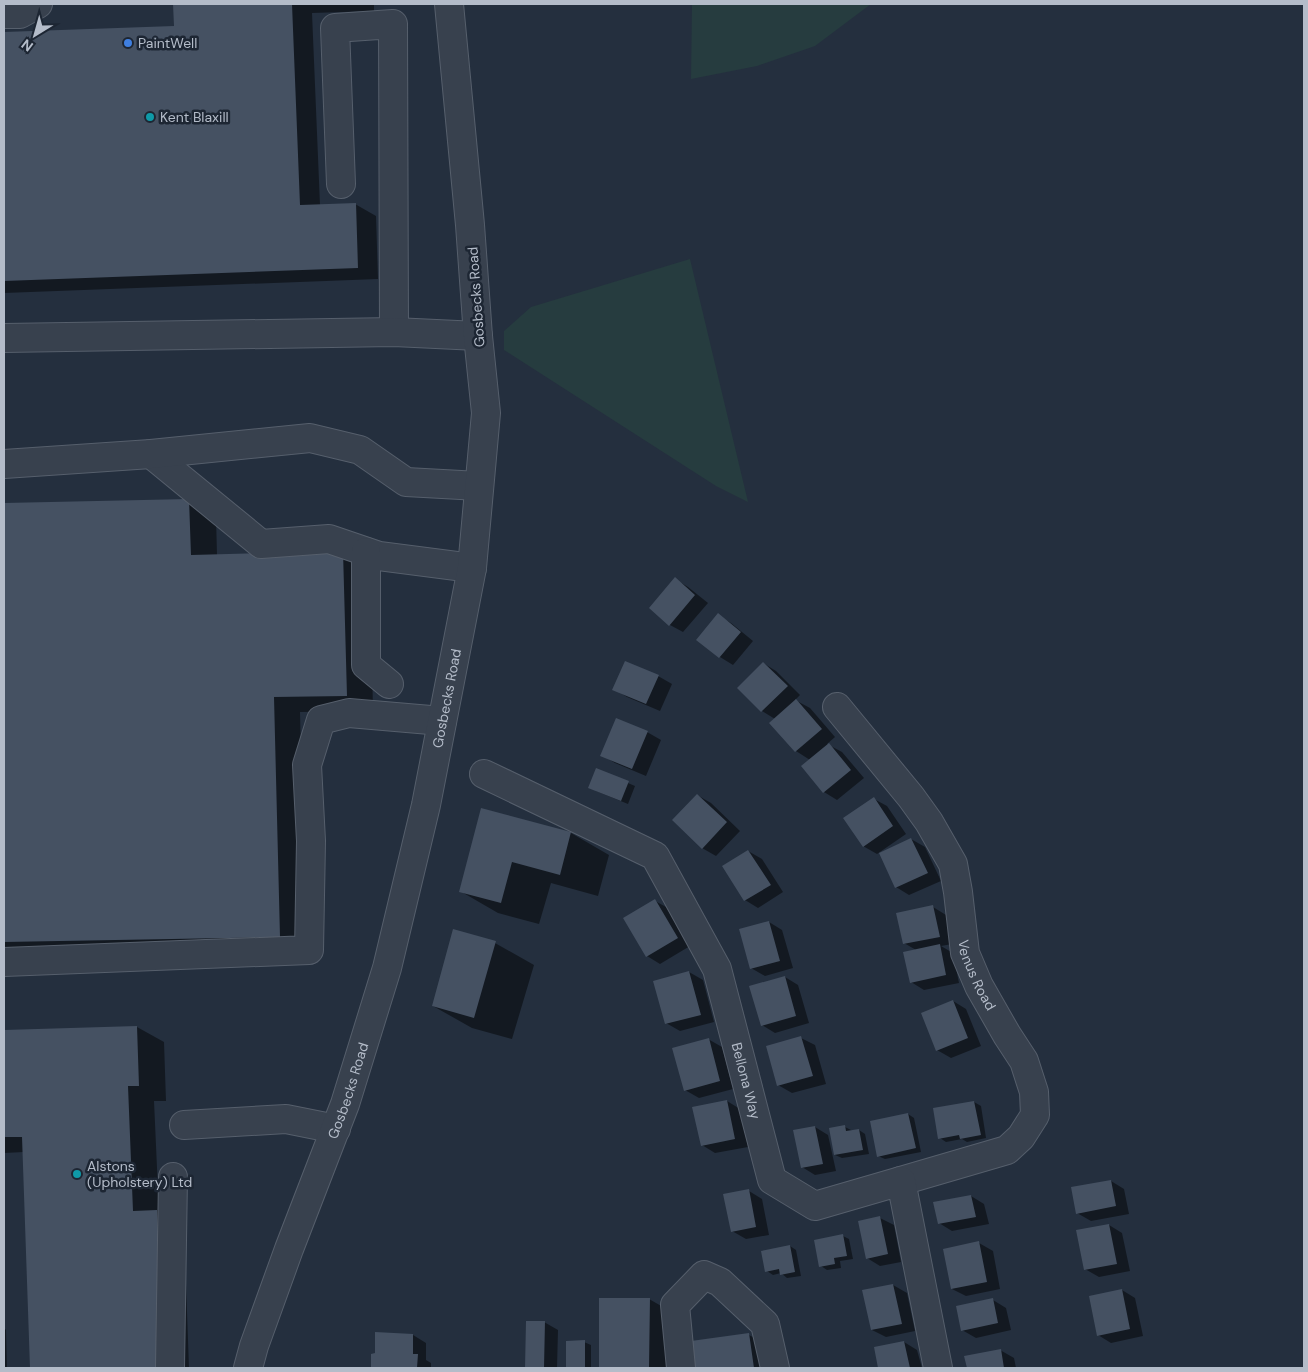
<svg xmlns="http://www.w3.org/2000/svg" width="1308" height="1372" viewBox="0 0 1308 1372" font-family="'DM Sans',sans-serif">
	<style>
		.green { fill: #263c3f }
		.shadow { fill: #0007 }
		.building { fill: #455162 }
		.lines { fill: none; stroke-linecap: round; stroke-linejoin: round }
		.minor-casing { stroke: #565f6c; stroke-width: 30 }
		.minor { stroke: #38414e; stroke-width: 28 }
		.shop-dot { fill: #3f7fe0; stroke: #1d2633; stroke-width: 2 }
		.culture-dot { fill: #0f9aa8; stroke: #1d2633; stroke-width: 2 }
		.labels { text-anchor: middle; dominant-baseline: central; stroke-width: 5; stroke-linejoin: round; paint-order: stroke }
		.poi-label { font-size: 14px; fill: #b4bcc9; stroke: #1d2633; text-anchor: start }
		.street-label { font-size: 14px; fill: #b4bcc9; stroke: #1d2633 }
	</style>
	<rect width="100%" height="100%" fill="#242f3e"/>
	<!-- green -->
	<path class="green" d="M692,4H871L815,46L757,66L691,79Z
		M690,259L748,502L716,486L504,350V331L531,307Z"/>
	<!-- shadow -->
	<path class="shadow" d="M174,4H374V11L312,13L320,205L355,204L376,216L378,279L4,293V34L175,28Z
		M189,501L216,516L217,555L343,552L370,568L373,711L300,712L306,951L22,957L4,947V576Z
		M675,579L688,587L708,603L683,632L670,625Z
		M718,615L731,623L753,641L733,665L720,657L698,639Z
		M763,663L776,671L800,695L795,700L810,708L835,737L827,744L842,752L864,778L837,800L824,792L810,760L796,751L775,719L762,711L738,688Z
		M658,676L672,684L660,711L627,697L614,689Z
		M647,732L661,740L646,776L615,763L602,755Z
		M597,770L635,786L628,804L596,791Z
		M697,795L711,803L740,831L716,856L702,848Z
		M874,799L887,806L906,834L877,854L863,846Z
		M482,809L571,833L609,855L598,896L551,883L539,924L498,913L460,891Z
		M911,839L925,847L941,881L909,895L896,887Z
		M748,851L762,859L783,892L758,908L745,900Z
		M655,901L668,908L690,946L660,964L647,956Z
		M933,907L946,915L952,944L941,946L953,953L959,983L924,990L911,982L916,950L904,943Z
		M769,922L782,930L793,968L765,976L751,968Z
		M495,943L534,965L512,1039L472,1028L433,1006Z
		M689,972L703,980L714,1022L680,1031L666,1023Z
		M785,977L798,985L809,1023L775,1033L762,1025Z
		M953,1001L966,1009L981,1046L951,1058L937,1050Z
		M137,1027L164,1042L166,1101H154L159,1212L184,1227L189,1368H32L24,1152L4,1153V1031Z
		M801,1038L815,1045L826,1084L792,1093L778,1085Z
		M708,1039L722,1047L733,1089L699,1098L685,1090Z
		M727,1101L740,1109L748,1147L715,1153L702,1145Z
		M974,1102L981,1106L986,1138L967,1142L962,1139L946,1142L940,1138L934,1109Z
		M908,1114L914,1118L921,1152L885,1159L878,1156Z
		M815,1127L828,1135L836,1171L815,1175L802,1167Z
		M845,1127L851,1130H859L865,1134L869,1154L842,1158L835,1155Z
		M1111,1181L1124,1189L1129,1214L1091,1221L1077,1213Z
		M749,1191L762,1199L769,1235L746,1239L732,1231Z
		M971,1196L984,1204L989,1224L952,1231L939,1223Z
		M880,1218L894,1225L901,1262L880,1266L867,1258Z
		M1109,1225L1122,1233L1130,1271L1099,1277L1085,1269Z
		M843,1236L849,1239L853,1259L840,1261L841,1268L827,1270L821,1266Z
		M979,1243L993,1251L1000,1289L966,1296L952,1289Z
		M790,1246L796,1250L801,1276L787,1278L781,1273L773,1275L767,1271Z
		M893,1285L907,1293L915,1331L886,1337L872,1330Z
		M1122,1290L1135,1298L1143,1336L1111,1343L1098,1335Z
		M600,1299H649L670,1311L669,1368H600Z
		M993,1300L1006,1308L1011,1330L976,1338L962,1330Z
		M527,1322H544L558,1330L557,1368H526Z
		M4,1328L6,1330L7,1368H4Z
		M413,1335L426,1343V1360L431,1363V1368H372V1355Z
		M749,1335L770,1346L773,1368H696L693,1342Z
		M567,1342H584L591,1345V1368H568Z
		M904,1342L917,1350L922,1368H880L875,1348Z
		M1000,1350L1014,1358L1016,1368H968L966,1357Z"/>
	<!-- building -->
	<path class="building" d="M173,4H292L300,205L356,203L358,268L4,281V32L174,26Z
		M189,499L191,555L343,551L347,696L274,697L280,937L4,942V574H5L4,503Z
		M675,577L695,595L669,626L649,608Z
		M718,613L741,632L719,658L696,640Z
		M625,661L659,675L646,704L612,690Z
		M763,662L788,686L761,712L737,688Z
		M796,699L822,729L795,752L769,723Z
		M616,718L648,731L632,769L600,756Z
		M829,743L851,770L823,793L801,766Z
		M596,768L629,781L621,801L588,788Z
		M697,794L727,822L702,849L672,820Z
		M874,797L893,826L863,847L843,818Z
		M481,808L571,832L560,875L512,862L501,903L459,892Z
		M911,838L928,873L895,888L879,853Z
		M748,850L771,885L744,901L722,866Z
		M655,899L678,938L646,957L623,918Z
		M933,905L940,937L903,944L896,913Z
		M769,921L780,961L750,969L739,929Z
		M453,929L496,941L474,1018L432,1006Z
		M940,944L946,975L910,983L903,952Z
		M689,971L701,1015L665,1024L653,981Z
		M785,976L796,1016L761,1026L749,986Z
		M953,1000L968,1038L936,1051L921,1013Z
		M137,1026L139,1086H128L133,1211L157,1210L163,1368H30L22,1137H4V1030Z
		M801,1036L813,1076L777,1086L766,1046Z
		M709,1038L720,1081L684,1091L672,1048Z
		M727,1100L735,1139L701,1146L692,1107Z
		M974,1101L981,1135L960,1139L959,1135L938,1139L933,1108Z
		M908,1113L916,1148L877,1157L870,1121Z
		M845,1125L846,1131L859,1129L863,1150L834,1155L829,1128Z
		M815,1126L823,1164L801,1168L793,1130Z
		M1111,1180L1116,1206L1076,1214L1071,1187Z
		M749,1189L756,1227L731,1232L723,1194Z
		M971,1195L976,1217L938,1224L933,1202Z
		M880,1216L888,1254L866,1259L858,1221Z
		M1109,1224L1117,1264L1084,1270L1076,1230Z
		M843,1234L847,1256L834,1258L835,1264L819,1267L814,1240Z
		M979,1241L987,1282L951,1289L943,1249Z
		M790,1245L795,1272L780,1275L779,1269L765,1272L761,1251Z
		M893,1284L902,1324L871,1330L862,1290Z
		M1122,1289L1130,1329L1097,1336L1089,1296Z
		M599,1298H650L649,1368H599Z
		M993,1298L998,1323L961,1331L956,1306Z
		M526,1321H545L544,1368H525Z
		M375,1332L413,1334V1354H418L417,1368H371V1354L375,1353Z
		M749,1333L754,1368H695L691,1341Z
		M585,1340V1368H566V1341Z
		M904,1341L910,1368H878L874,1347Z
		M1001,1349L1004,1368H967L964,1356Z"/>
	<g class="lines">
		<!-- minor casing -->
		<g class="minor-casing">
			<g id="minor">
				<path d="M4,14H20L38,4"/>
				<path d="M341,184L335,28L393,24L394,332"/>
				<path d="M4,338L394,332L478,336"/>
				<path d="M151,454L261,544L329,539L379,556L472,568"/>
				<path d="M4,464L151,454L310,438L360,450L406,482L479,486"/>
				<path d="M366,552V665L389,684"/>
				<path id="s1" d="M837,707L911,797L929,822L953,864L958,892L965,953L979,986L1007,1035L1024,1061L1034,1092L1035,1115L1021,1137L1007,1150L901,1181"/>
				<path id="s2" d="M484,774L655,856L717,969L772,1180L815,1206L901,1181L938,1368"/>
				<path d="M4,962L309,950L311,841L307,765L321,720L349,713L442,721"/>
				<path d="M184,1125L286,1119L336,1129"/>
				<path d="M170,1368L173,1177"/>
				<path id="s3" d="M248,1368L254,1346L289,1249L345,1104L387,968L426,805L472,568L486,413L478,336L470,225L449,4"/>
				<path d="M681,1368L675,1305L704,1275L720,1282L765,1324L775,1368"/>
			</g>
		</g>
		<!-- minor -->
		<use href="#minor" class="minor"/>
	</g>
	<!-- markers -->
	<circle class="shop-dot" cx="128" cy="43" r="5"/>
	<g class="culture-dot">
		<circle cx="150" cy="117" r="5"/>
		<circle cx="77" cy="1174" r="5"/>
	</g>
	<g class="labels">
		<!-- poi labels -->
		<g class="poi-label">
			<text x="138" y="43">PaintWell</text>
			<text x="160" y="117">Kent Blaxill</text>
			<text x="87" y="1166">Alstons<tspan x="87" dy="16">(Upholstery) Ltd</tspan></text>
		</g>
		<!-- street labels -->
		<g class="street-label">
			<text transform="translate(476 297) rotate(-94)">Gosbecks Road</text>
			<text stroke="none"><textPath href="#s3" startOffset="700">Gosbecks Road</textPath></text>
			<text stroke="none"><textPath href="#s1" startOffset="310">Venus Road</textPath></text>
			<text stroke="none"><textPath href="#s2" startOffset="434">Bellona Way</textPath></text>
			<text stroke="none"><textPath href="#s3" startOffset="295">Gosbecks Road</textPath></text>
		</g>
	</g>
	<!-- border -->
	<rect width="1308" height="1372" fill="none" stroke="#b4bcc9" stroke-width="10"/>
	<!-- north arrow -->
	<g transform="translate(35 35) rotate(217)" stroke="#1d2633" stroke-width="4" paint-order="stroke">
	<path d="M0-4L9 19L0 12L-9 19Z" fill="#b4bcc9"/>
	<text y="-8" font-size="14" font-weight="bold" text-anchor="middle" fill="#b4bcc9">N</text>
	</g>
</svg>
